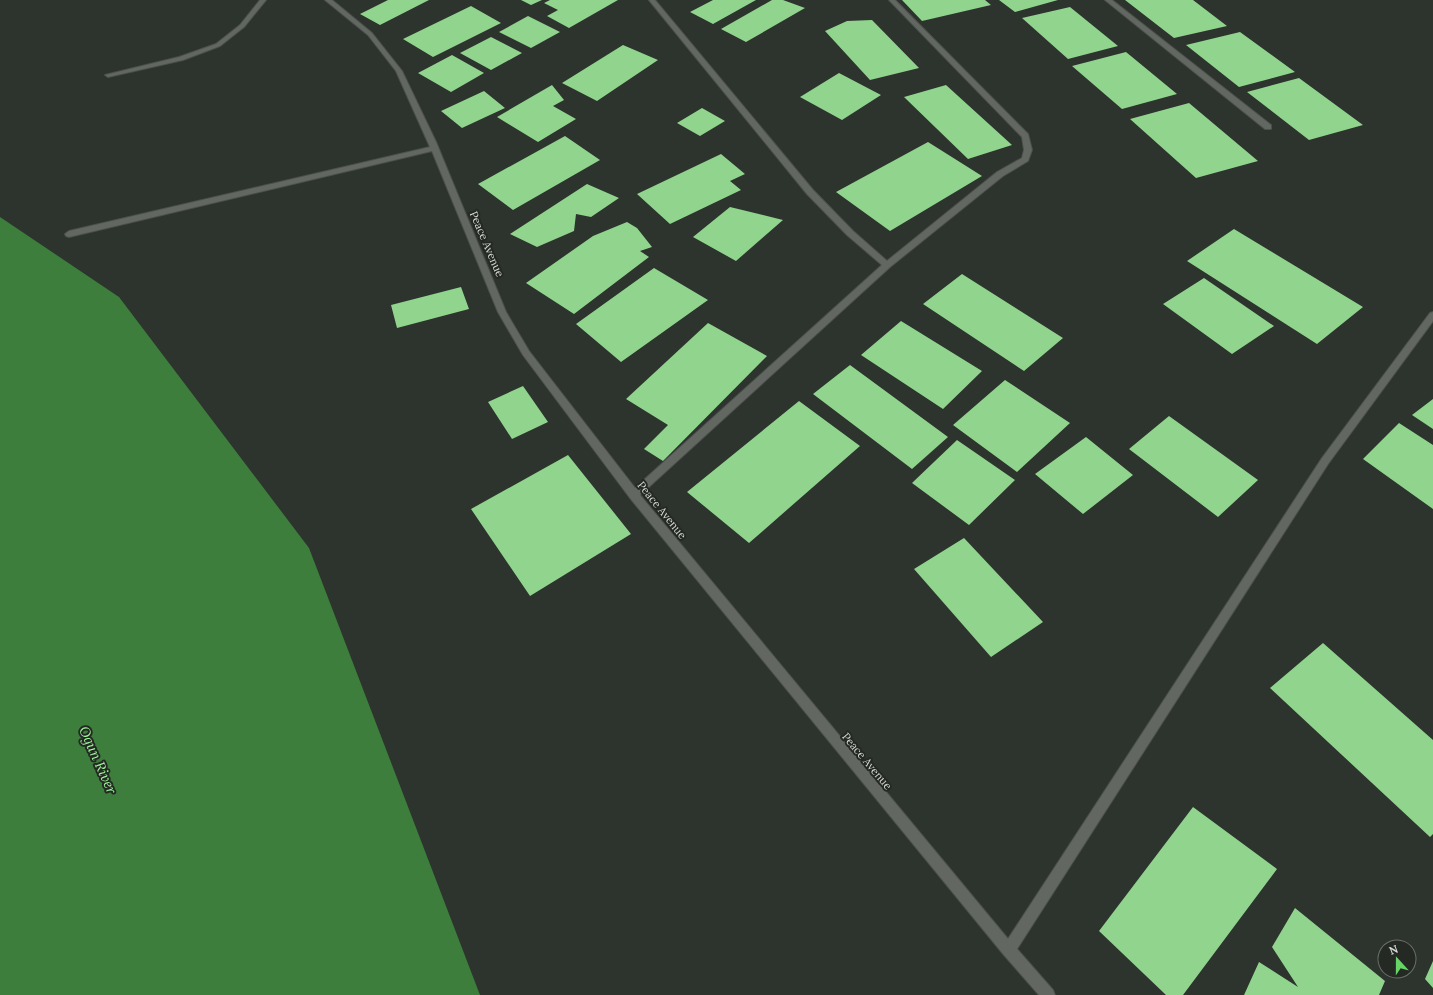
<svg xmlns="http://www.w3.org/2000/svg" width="1433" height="995" viewBox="0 0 1433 995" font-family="Lora,serif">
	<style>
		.water { fill: #3d7e3d }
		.building { fill: #90d48e }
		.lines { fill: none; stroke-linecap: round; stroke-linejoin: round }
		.minor-casing { stroke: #4c504c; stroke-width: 2 }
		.minor { fill: #626861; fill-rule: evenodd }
		.labels { text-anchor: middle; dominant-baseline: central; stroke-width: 4; stroke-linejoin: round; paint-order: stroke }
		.street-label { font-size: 11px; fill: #d8dbd8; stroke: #242923 }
		.near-water-label { font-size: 14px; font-style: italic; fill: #9ff79c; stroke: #242923 }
	</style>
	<rect width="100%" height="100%" fill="#2d332d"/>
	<!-- water -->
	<path class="water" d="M0,217L119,297L309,548L480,995H0Z"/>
	<!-- building -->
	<path class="building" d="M388,0H429L380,25L360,14Z
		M521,0H542L531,5Z
		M550,0H618L569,28L547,16L558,10L544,3Z
		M713,0H756L713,24L690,12Z
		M772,0H783L805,8L746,42L721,29Z
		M902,0H985L991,5L922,21Z
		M999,0H1058L1015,12Z
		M1125,0H1193L1227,26L1174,38Z
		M471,6L501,23L433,57L403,39Z
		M1070,7L1118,46L1068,59L1022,18Z
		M528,16L560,32L531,48L499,32Z
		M872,20L919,68L870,80L825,31L847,21Z
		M1240,32L1295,72L1239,87L1186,45Z
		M491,37L522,53L491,70L460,53Z
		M623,45L658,60L597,101L562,83Z
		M1126,52L1177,94L1122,109L1072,66Z
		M452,55L484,73L451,92L418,73Z
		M839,73L881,95L842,120L800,97Z
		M1299,78L1363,125L1309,140L1247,92Z
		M552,85L564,100L553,106L576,119L538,142L497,117Z
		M946,85L1012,145L968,159L904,97Z
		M484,91L505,108L462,128L441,111Z
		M1189,103L1258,161L1196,178L1130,119Z
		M702,108L725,121L700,136L677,123Z
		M565,136L600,160L513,210L478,184Z
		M928,142L982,176L890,231L836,192Z
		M721,154L745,174L730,181L741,190L670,224L637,194Z
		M587,184L619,198L591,217L576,214L574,231L537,247L510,234Z
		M730,207L783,220L736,261L693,237Z
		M627,222L637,228L652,247L640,251L649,257L574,314L526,283L593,236Z
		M1234,229L1363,307L1317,344L1187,261Z
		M654,268L708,300L621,362L576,324Z
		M962,274L1063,338L1024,371L923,304Z
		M1204,278L1274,326L1232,354L1163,304Z
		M461,287L469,309L397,328L391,305Z
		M901,321L982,371L943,409L861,355Z
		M708,323L767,356L663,461L644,449L668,425L626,399Z
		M850,365L948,437L912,469L813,394Z
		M1005,380L1070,423L1017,472L953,425Z
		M523,386L548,422L512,439L488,402Z
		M1433,399V429L1412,415Z
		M799,401L860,446L749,543L687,492Z
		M1169,416L1258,480L1218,517L1129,449Z
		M1399,423L1433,445V509L1363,459Z
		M1086,437L1133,475L1083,514L1035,474Z
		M957,440L1015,480L969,525L912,483Z
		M568,455L631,534L530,596L471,509Z
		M964,538L1043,622L991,657L914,569Z
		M1323,643L1433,740V834L1430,837L1270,688Z
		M1193,807L1277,869L1183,995H1166L1099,931Z
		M1295,908L1385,981L1379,995H1244L1259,962L1298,987L1272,947Z
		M1433,961V988L1425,979Z"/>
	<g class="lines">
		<!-- minor casing -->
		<g class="minor-casing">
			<path id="minor" d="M260,0H266L244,27L220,46L183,60L108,77L105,75L179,57L216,44L240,25Z
				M325,0H332L372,33L402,71L436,142L506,312L529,351L635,488L882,265L847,235L807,194L649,0H655L813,190L853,231L887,261L997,172L1022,158L1024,150L1022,137L889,0H895L1028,134L1032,150L1028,161L1003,176L890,267L640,495L1008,939L1322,458L1430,313L1433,312V321L1328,464L1017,949L1053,990L1055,995H1039L1004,955L630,498L523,355L498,312L432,151L69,237L66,236L65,234L69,231L430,147L396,71L368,35Z
				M1105,0H1112L1271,125V129H1265Z"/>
		</g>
		<!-- minor -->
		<use href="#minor" class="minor"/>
	</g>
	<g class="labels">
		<!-- street labels -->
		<g class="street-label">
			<text transform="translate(487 244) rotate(67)">Peace Avenue</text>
			<text transform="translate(662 510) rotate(51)">Peace Avenue</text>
			<text transform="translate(867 761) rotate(50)">Peace Avenue</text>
		</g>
		<!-- near-water labels -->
		<g class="near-water-label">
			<text transform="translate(98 760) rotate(66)">Ogun River</text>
		</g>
	</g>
	<!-- north arrow -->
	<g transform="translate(1397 959) rotate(339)"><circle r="19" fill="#242923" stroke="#6c706b"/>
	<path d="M0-3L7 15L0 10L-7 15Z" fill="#66d466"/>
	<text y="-6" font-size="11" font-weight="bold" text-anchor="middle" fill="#d8dbd8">N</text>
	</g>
</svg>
